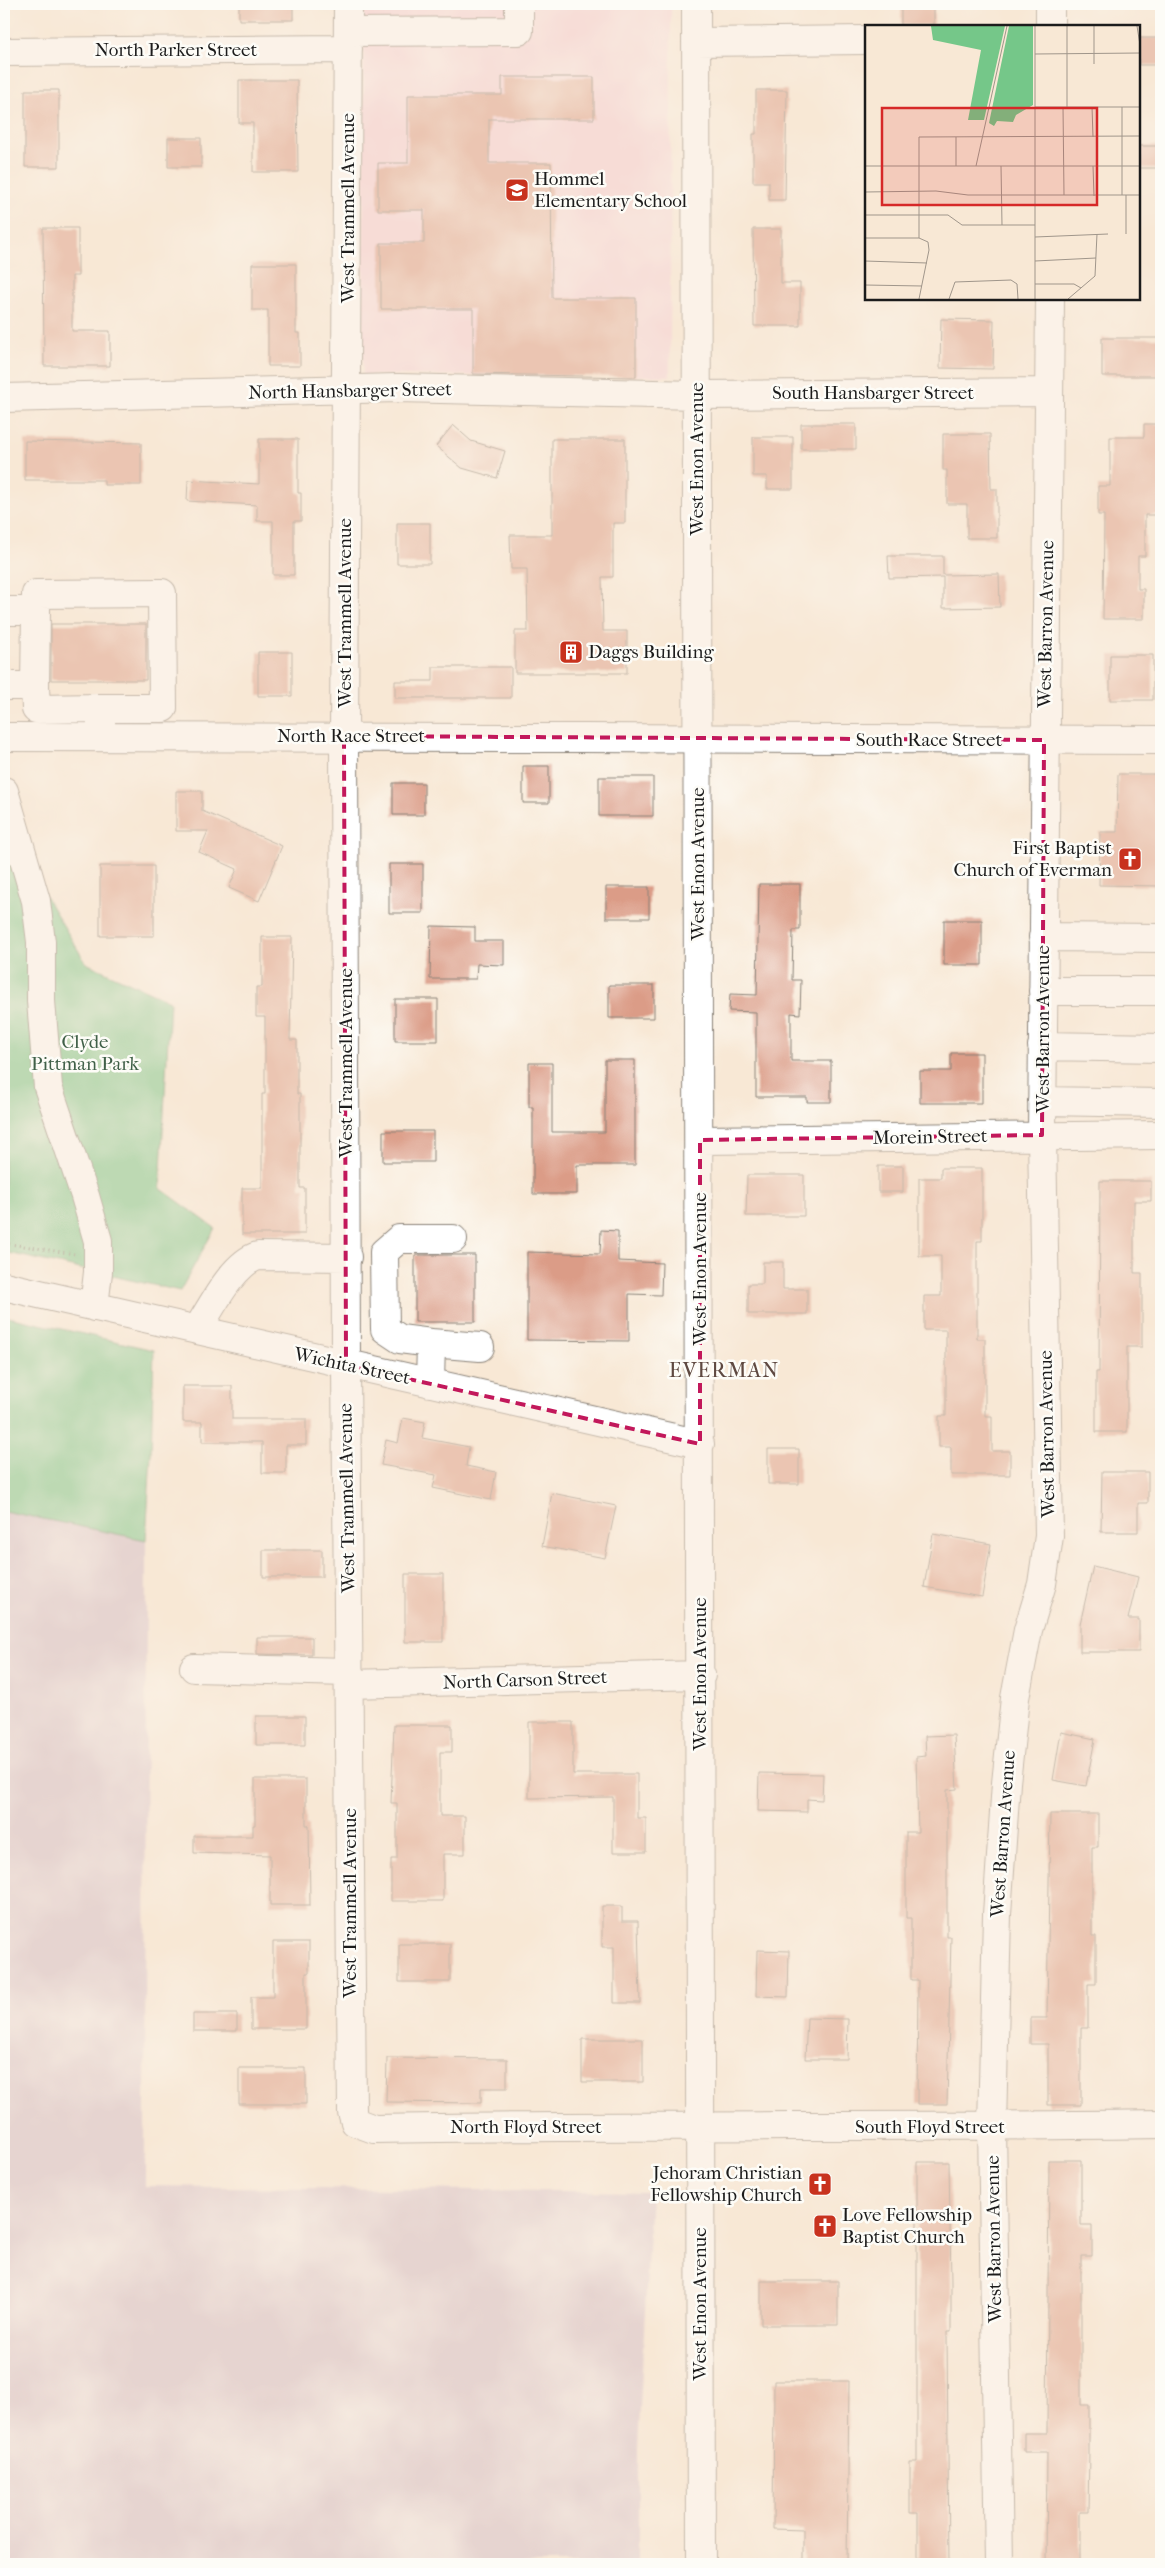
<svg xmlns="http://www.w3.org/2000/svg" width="1165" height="2568" viewBox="0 0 1165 2568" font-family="'IM FELL French Canon',serif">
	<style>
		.built { fill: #f6cfd8 }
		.industrial { fill: #d1bdca }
		.green { fill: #75c789; stroke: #487252 }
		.building { fill: #db9c87 }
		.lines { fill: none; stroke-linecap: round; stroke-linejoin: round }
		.minor-casing { stroke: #8a8278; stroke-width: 30 }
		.major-casing { stroke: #8a8278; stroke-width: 30 }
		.path { stroke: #8a8278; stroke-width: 3; stroke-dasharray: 1 4; stroke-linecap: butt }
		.minor { stroke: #fff; stroke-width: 28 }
		.major { stroke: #fff; stroke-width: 28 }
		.marked { fill: none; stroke: #c2185b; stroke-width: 4; stroke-dasharray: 10 6; stroke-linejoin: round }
		.labels { text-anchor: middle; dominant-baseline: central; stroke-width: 5; stroke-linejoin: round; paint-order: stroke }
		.street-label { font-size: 19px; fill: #1c1c1c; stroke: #fdfcf7 }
		.poi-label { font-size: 19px; fill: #1c1c1c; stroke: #fdfcf7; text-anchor: start }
		.park-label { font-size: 19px; fill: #406048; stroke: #fdfcf7 }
		.quarter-label { font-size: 21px; letter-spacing: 1px; fill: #5f4941; stroke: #fdfcf7 }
		.inset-road { fill: none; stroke: #a0968b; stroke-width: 1 }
		.view { fill: #d62828; fill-opacity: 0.15; stroke: #d62828; stroke-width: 2.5 }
		.inset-edge { fill: none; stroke: #1c1c1c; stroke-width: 2.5 }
	</style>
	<rect width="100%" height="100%" fill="#fdfcf7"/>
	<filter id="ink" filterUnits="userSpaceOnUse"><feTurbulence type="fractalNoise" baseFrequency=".02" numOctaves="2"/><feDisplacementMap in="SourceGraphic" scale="10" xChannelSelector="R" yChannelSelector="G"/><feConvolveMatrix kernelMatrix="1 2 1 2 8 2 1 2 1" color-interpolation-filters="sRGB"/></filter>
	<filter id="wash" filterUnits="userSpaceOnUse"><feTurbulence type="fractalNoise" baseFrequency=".0096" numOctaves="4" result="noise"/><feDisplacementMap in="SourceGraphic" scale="20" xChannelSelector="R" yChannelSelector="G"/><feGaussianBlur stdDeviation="1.12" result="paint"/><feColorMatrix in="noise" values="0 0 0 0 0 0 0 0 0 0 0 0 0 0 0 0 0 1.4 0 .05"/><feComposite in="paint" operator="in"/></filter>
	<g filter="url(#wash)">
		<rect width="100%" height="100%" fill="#f8e8d5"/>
		<!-- built -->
		<path class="built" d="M364,4H671L670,376L363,375Z"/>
		<!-- industrial -->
		<path class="industrial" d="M4,1511L146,1540L145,2186L651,2192L638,2449V2564H4Z"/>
		<!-- green -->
		<path class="green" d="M4,828L86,963L170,1001L160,1188L215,1228L180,1291L4,1252Z
			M4,1316L154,1350L151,1454L146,1540L4,1511Z"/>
		<g id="blocks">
			<!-- building -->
			<path class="building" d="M239,4H293V20H239Z
				M901,4H934V25H901Z
				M1139,38H1161V65H1139Z
				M502,77H594V119H489V163H551L552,298H636V377L473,374V309H381V243H424V210H378V163H408V95H502Z
				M239,80H297L298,172H253V123H239Z
				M25,90H59V167H25Z
				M756,90H787L785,200H769V182H753V134H756Z
				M168,138H201V167H168Z
				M1139,146H1161V168H1139Z
				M43,228H78V276H72V331H110V366H44Z
				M753,229H781V283H800V326H754Z
				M252,264H296V333H300V366H268V310H252Z
				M941,319L994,320L993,369L940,368Z
				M1102,338H1161V376H1102Z
				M801,424H856V449H801Z
				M1144,424H1161V515H1145V556H1138V589H1144V619H1103L1104,515H1098V486H1110V437H1144Z
				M453,425L471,441L505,451L497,478L462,468L436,446Z
				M943,434H990L991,489H997V538H967V504H947V470H943Z
				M753,437H793V489H767V476H753Z
				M259,439H298V493H301V521H294V575H273V521H257V505L187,501L188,480L259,484Z
				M552,439H625V523H613V577H602L603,631H627V673H515V631H528L527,569H511L510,535H552Z
				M25,441L141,443V485H104V480H25Z
				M397,523H430V564H397Z
				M888,556H943V575L999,574L1000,607L943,608V577L889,578Z
				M51,624H146V680H51Z
				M258,652H292V696H258Z
				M1110,655H1153V700H1110Z
				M433,667H511V698H395V681H433Z
				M523,766H549V803H523Z
				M1118,774H1161V886L1099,885L1100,832H1117Z
				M599,777H653V816H599Z
				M393,783H424V815H393Z
				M176,791H202V811L282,846L259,901L229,888L237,869L199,852L208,831H176Z
				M389,864H423V913H389Z
				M100,866H154V936H100Z
				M759,884H800V930H793L792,980H801L800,1014L791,1013V1061H831V1102H807V1097H756V1012L729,1011L730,994L757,995Z
				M606,887H649V918H606Z
				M944,920H982V965H944Z
				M431,926L475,927V941H504V965L477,964L476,979H430Z
				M262,937H292L290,1040H297V1094H300V1188H305V1234H242V1188H262V1094H265V1017H256V987H262Z
				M609,985H654V1018H609Z
				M395,999H438V1041H395Z
				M951,1053H982V1103H920V1071H951Z
				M605,1060H635V1165H577V1194H533V1107H529V1063H552V1132H605Z
				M383,1131H433V1162H383Z
				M878,1166H903V1192H878Z
				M941,1168H982V1241H977V1339H985V1416H992V1451H1010V1475H951V1447H939V1416H946V1330H924V1296H941V1256H919V1178H941Z
				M747,1175H804V1216H746Z
				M1100,1181H1151V1201H1134V1273H1142V1347H1127V1432H1096V1372H1099Z
				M601,1230L618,1231V1261L662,1263L661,1295L629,1294V1341L527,1340V1252L600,1254Z
				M415,1255H475V1322H415Z
				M763,1262H783V1289H807V1314H748V1284H763Z
				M183,1386H232V1419H306V1445H286V1473H262V1442H202V1422H183Z
				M403,1418L425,1422L422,1438L469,1447L466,1466L496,1472L491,1500L433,1488L436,1475L381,1465L386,1440L398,1443Z
				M768,1449H799V1484H768Z
				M1102,1472H1148V1503H1138V1532H1101Z
				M552,1493L616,1506L605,1558L542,1546Z
				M933,1534L991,1544L982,1597L924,1587Z
				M263,1550H322V1577H263Z
				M1093,1566L1138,1577L1128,1619H1139V1652H1080V1624Z
				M405,1574H443V1642H405Z
				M257,1637H312V1655L257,1654Z
				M256,1716H305V1745H256Z
				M529,1722H573V1774H637V1818H646V1852H613V1797L529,1798Z
				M394,1725H452V1752H440V1816H465V1854H443V1901H391V1859H397V1803H391Z
				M1061,1732L1095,1739L1086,1786L1053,1780Z
				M954,1735L957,1789L947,1790V1937H951L947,2104H917L918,1980H911V1918H906V1832H918L916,1757L926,1756L925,1736Z
				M759,1773L823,1774L822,1800L807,1799V1812L758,1811Z
				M255,1779H306V1825H309L310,1905H270V1855L194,1853V1836H253V1825H255Z
				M1050,1814H1098V1847H1092V1936H1096V1984H1088V2028H1081V2105H1048V2044H1030V2018H1047Z
				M602,1906H622V1921H638L640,2003H614V1947H602Z
				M273,1942H309V1973H306V2029H251V1997H273Z
				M399,1944H450V1982H399Z
				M757,1950L789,1951L788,1997L756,1996Z
				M193,2014H237V2031H193Z
				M807,2018L848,2019L847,2059H805Z
				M582,2039H643V2082H582Z
				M387,2058L507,2059V2088H481V2103L386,2102Z
				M239,2068H306V2104H239Z
				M1049,2160H1081V2225H1092V2256H1081V2405H1089V2452L1088,2512H1080V2564H1046L1047,2452H1024V2433H1047Z
				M917,2162H949L951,2283V2332H947L949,2564H918V2513H910V2462H917Z
				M761,2281H838V2325H761Z
				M774,2381H849L847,2564H803V2530L773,2529Z"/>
		</g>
	</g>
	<g filter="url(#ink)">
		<use href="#blocks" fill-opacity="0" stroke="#8a8278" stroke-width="1"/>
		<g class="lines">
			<!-- minor casing -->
			<g class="minor-casing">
				<path id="minor" d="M348,4L344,736L346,1365L352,2112L355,2122L374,2129C636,2124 899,2128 1161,2124
					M696,4L701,2564
					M1050,4V26
					M348,32L519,31V4
					M696,42L866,40
					M4,52L348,49
					M4,398L398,388L697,395L1049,392
					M4,611H36V594L162,593L163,708H101
					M4,686H35L36,709L101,708V727
					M35,686L36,611
					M4,791L36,901L41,942V1001L48,1087L85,1196L98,1241V1272L94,1307
					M1043,937L1161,938
					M1043,991H1161
					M1042,1046L1161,1048
					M1042,1101L1161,1103
					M700,1140L1161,1135
					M4,1286L700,1444
					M197,1330C211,1308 233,1263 258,1256L347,1257
					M431,1343L400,1339L385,1329L384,1252L399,1239H453
					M430,1383L431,1343L480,1347
					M194,1668L349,1672
					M349,1684L701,1675
					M999,2564L992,2127L997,1914L1006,1783L1015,1698L1028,1630L1042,1584L1049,1536L1042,1135L1050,299"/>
			</g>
			<!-- major casing -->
			<g class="major-casing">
				<path id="major" d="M4,737C390,736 775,740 1161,740"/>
			</g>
			<!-- path -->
			<path class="path" d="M4,1243L75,1254"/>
			<!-- minor -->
			<use href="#minor" class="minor"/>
			<!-- major -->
			<use href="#major" class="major"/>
		</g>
	</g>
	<!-- marked area -->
	<path d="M0 0H1165V2568H0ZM344,736L1044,740L1042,1135L700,1140V1444L346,1365Z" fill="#f8e8d5" fill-opacity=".55" fill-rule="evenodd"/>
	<path class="marked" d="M344,736L1044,740L1042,1135L700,1140V1444L346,1365Z"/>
	<!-- icons -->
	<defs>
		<g id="school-square" transform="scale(1.25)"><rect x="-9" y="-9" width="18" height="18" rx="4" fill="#c8321e" stroke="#fdfcf7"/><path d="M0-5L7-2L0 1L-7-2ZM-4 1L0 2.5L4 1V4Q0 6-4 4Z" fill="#fff"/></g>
		<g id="building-square" transform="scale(1.25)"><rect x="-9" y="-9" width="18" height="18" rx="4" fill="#c8321e" stroke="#fdfcf7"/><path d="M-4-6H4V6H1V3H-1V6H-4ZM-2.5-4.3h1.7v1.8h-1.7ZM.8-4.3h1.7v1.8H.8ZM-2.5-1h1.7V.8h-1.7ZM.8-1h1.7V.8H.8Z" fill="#fff"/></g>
		<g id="church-square" transform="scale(1.25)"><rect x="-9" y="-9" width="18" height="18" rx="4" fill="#c8321e" stroke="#fdfcf7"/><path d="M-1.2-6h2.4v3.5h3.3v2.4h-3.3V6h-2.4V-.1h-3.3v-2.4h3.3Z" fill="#fff"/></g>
	</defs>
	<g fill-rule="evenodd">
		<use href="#school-square" x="517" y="190"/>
		<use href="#building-square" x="571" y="652"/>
		<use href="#church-square" x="1130" y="859"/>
		<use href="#church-square" x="820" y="2184"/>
		<use href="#church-square" x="825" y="2226"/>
	</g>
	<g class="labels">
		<!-- street labels -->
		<g class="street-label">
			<text x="176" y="50">North Parker Street</text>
			<text transform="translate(348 208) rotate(-90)">West Trammell Avenue</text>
			<text transform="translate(350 391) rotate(-1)">North Hansbarger Street</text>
			<text x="873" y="393">South Hansbarger Street</text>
			<text transform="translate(697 459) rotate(-90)">West Enon Avenue</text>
			<text transform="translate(345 613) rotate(-90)">West Trammell Avenue</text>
			<text transform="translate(1046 624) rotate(-89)">West Barron Avenue</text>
			<text x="351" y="736">North Race Street</text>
			<text x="929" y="740">South Race Street</text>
			<text transform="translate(698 864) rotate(-90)">West Enon Avenue</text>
			<text transform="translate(1043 1029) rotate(-90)">West Barron Avenue</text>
			<text transform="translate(346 1063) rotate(-90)">West Trammell Avenue</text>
			<text transform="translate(930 1137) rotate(-1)">Morein Street</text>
			<text transform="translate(700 1269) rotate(-90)">West Enon Avenue</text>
			<text transform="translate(352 1366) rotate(12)">Wichita Street</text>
			<text transform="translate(1047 1434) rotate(-91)">West Barron Avenue</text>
			<text transform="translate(347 1498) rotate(-91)">West Trammell Avenue</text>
			<text transform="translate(700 1674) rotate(-90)">West Enon Avenue</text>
			<text transform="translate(525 1680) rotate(-2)">North Carson Street</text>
			<text transform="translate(1003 1834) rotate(-86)">West Barron Avenue</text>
			<text transform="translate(350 1903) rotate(-90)">West Trammell Avenue</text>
			<text x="526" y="2127">North Floyd Street</text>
			<text x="930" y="2127">South Floyd Street</text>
			<text transform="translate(994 2239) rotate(-91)">West Barron Avenue</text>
			<text transform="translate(700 2304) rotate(-90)">West Enon Avenue</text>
		</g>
		<!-- poi labels -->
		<g class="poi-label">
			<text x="534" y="179">Hommel<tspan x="534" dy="22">Elementary School</tspan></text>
			<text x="588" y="652">Daggs Building</text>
			<text x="1112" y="848" text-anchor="end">First Baptist<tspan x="1112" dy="22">Church of Everman</tspan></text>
			<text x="802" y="2173" text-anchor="end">Jehoram Christian<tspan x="802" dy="22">Fellowship Church</tspan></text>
			<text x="842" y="2215">Love Fellowship<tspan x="842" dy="22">Baptist Church</tspan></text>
		</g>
		<!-- park labels -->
		<g class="park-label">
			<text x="85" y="1042">Clyde<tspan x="85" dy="22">Pittman Park</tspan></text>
		</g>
		<!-- quarter labels -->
		<g class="quarter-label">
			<text x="724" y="1370">EVERMAN</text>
		</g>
	</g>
	<!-- overview -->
	<g transform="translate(865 25)">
		<rect width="275" height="275" fill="#f8e8d5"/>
		<path d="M66,1H140L119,95H103L116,25L68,15ZM144,1H168V80L151,90L148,97L132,96L129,101L124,98Z" fill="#75c789"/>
		<path class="inset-road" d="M202,1V82M272,1L275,20M170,29L275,28M229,39V1M170,82H275M198,82L199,170M227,82L228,112M257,82V170M91,112V141M0,141H275M111,141L142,1M136,141L137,200M228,141L229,171M0,167L71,166L103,170H275M261,170V209M0,190H83L97,200H170M170,212L243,209M0,213H54L63,217L64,225L54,274M54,213V112L275,111M0,236L62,238M170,236L231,233M170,259H209L216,263M0,260L57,261M84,274L90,257L146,255L152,259L153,274M170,274V1M203,274L230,251L232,209"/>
		<path class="view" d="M17,83H232V180H17Z"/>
		<rect width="275" height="275" class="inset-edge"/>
	</g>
	<!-- margin -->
	<rect width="1165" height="2568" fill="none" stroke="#fdfcf7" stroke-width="20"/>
</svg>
